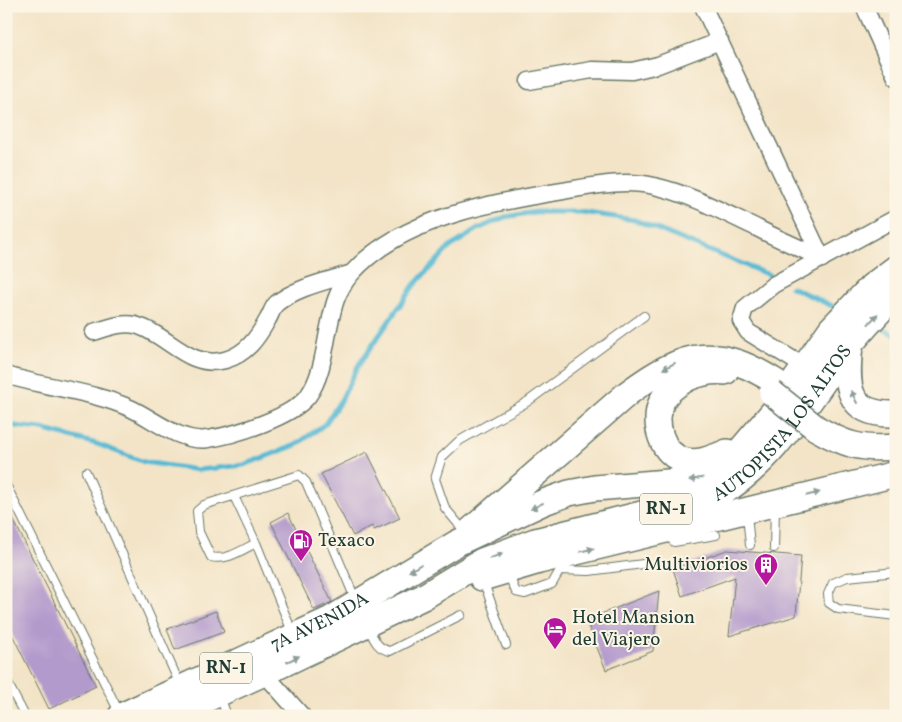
<svg xmlns="http://www.w3.org/2000/svg" width="902" height="722" viewBox="0 0 902 722" font-family="Vollkorn,serif">
	<style>
		.lines { fill: none; stroke-linecap: round; stroke-linejoin: round }
		.stream { stroke: #56b9d4; stroke-width: 5 }
		.building { fill: #b29acc }
		.lane-casing { stroke: #697767; stroke-width: 10 }
		.street-casing { stroke: #697767; stroke-width: 19 }
		.primary-casing { stroke: #697767; stroke-width: 28 }
		.lane { stroke: #fff; stroke-width: 8 }
		.street { stroke: #fff; stroke-width: 16 }
		.primary { stroke: #fff; stroke-width: 25 }
		.primary-bridge-casing { stroke: #697767; stroke-width: 28; stroke-linecap: butt }
		.primary-bridge { stroke: #fff; stroke-width: 25 }
		.oneway { fill: #8f9e9a }
		.labels { text-anchor: middle; dominant-baseline: central; stroke-width: 4; stroke-linejoin: round; paint-order: stroke }
		.shield { fill: #fcf5e5; stroke: #617469; stroke-width: 1 }
		.shield-label { font-size: 18px; font-weight: bold; fill: #1f3d34 }
		.street-label { font-size: 19px; fill: #1f3d34; stroke: #fcf5e5 }
		.poi-label { font-size: 19px; fill: #1f3d34; stroke: #fcf5e5; text-anchor: start }
	</style>
	<rect width="100%" height="100%" fill="#fcf5e5"/>
	<filter id="ink" filterUnits="userSpaceOnUse"><feTurbulence type="fractalNoise" baseFrequency=".02" numOctaves="2"/><feDisplacementMap in="SourceGraphic" scale="10" xChannelSelector="R" yChannelSelector="G"/><feConvolveMatrix kernelMatrix="1 2 1 2 8 2 1 2 1" color-interpolation-filters="sRGB"/></filter>
	<filter id="wash" filterUnits="userSpaceOnUse"><feTurbulence type="fractalNoise" baseFrequency=".0096" numOctaves="4" result="noise"/><feDisplacementMap in="SourceGraphic" scale="20" xChannelSelector="R" yChannelSelector="G"/><feGaussianBlur stdDeviation="1.12" result="paint"/><feColorMatrix in="noise" values="0 0 0 0 0 0 0 0 0 0 0 0 0 0 0 0 0 1.4 0 .05"/><feComposite in="paint" operator="in"/></filter>
	<g filter="url(#wash)">
		<rect width="100%" height="100%" fill="#f3e4c7"/>
		<g class="lines">
			<!-- stream -->
			<path class="stream" d="M791,287L841,310
				M876,326L896,335
				M6,425L42,429L97,444L144,462L198,470L244,465L296,445L325,424L341,400L358,366L414,285L450,247L478,229L505,217L535,212H581L635,220L769,275"/>
		</g>
		<g id="blocks">
			<!-- building -->
			<path class="building" d="M367,452L400,518L374,530L372,526L353,536L321,474Z
				M6,505L96,686L49,709L6,622Z
				M288,513L332,602L314,610L271,522Z
				M727,550L801,556L796,616L729,636L735,577L682,596L673,569Z
				M659,591L653,651L606,670L586,620Z
				M216,611L224,632L175,650L167,629Z"/>
		</g>
	</g>
	<g filter="url(#ink)">
		<use href="#blocks" fill-opacity="0" stroke="#697767" stroke-width="1"/>
		<g class="lines">
			<!-- lane casing -->
			<g class="lane-casing">
				<path id="lane" d="M86,472L180,685
					M6,485L120,714
					M234,496L256,543L293,634
					M747,515L750,545
					M466,533L445,508L435,479L442,457L459,441L527,402L644,316
					M667,534L674,542L716,535
					M256,543C242,550 227,561 211,557L199,532L197,511L204,505L299,475L306,482L356,601
					M774,548L775,508
					M560,570L589,571L643,564
					M896,572L847,577L833,583L828,594L829,603L838,609L896,616
					M508,574L516,592L525,594L552,584L560,570L557,559
					M483,580L506,645
					M368,627C374,639 377,649 390,651L461,615
					M6,680L25,716
					M220,696L227,716"/>
			</g>
			<!-- street casing -->
			<g class="street-casing">
				<path id="street" d="M703,6L822,259
					M864,6L896,77
					M529,81L592,70L632,71L658,65L720,41
					M94,332C107,328 122,322 135,325C167,333 188,370 225,360C247,354 258,337 268,319C271,314 273,306 277,303C297,287 328,281 352,273
					M805,367L748,332L741,321L745,308L773,285L896,218
					M6,375C47,388 93,391 132,409C155,420 181,443 208,439C235,435 292,417 308,396C321,378 324,353 328,332C333,308 335,293 351,274C400,218 493,202 563,191C593,186 624,179 654,186C690,194 723,212 757,228C778,239 801,248 822,259
					M260,665L264,673L302,716"/>
			</g>
			<!-- primary casing -->
			<g class="primary-casing">
				<g id="primary">
					<path d="M850,345C846,385 845,416 896,414"/>
					<path d="M725,372C712,370 700,373 688,378C679,383 667,390 662,401C652,421 661,456 686,461C700,464 714,457 727,452"/>
					<path d="M816,428C845,445 862,450 896,447"/>
					<path d="M470,531L628,393C686,350 717,344 779,384"/>
					<path d="M482,578L539,561L896,474"/>
					<path id="s1" d="M121,716L331,619L457,543L544,502L569,493L595,488L692,480L713,475L727,466L773,412L831,329L872,286L896,268"/>
					<path id="s2" d="M169,716L264,673L423,597L482,561L535,541L720,494C777,460 810,397 850,345C864,327 881,311 896,293"/>
				</g>
			</g>
			<!-- lane -->
			<use href="#lane" class="lane"/>
			<!-- street -->
			<use href="#street" class="street"/>
			<!-- primary -->
			<use href="#primary" class="primary"/>
			<!-- primary-bridge casing -->
			<g class="primary-bridge-casing">
				<path id="primary-bridge" d="M772,393L816,428"/>
			</g>
			<!-- primary-bridge -->
			<use href="#primary-bridge" class="primary-bridge"/>
		</g>
		<!-- one-way arrows -->
		<defs><path id="oneway-solid" d="M-6-.8H1V-3.2L6.5 0L1 3.2V.8H-6Z" transform="scale(1.25)"/></defs>
		<g class="oneway">
			<use href="#oneway-solid" transform="translate(873 319) rotate(-48)"/>
			<use href="#oneway-solid" transform="translate(669 366) rotate(153)"/>
			<use href="#oneway-solid" transform="translate(854 397) rotate(-116)"/>
			<use href="#oneway-solid" transform="translate(696 479) rotate(169)"/>
			<use href="#oneway-solid" transform="translate(813 494) rotate(-14)"/>
			<use href="#oneway-solid" transform="translate(537 506) rotate(153)"/>
			<use href="#oneway-solid" transform="translate(587 550) rotate(-14)"/>
			<use href="#oneway-solid" transform="translate(496 556) rotate(-20)"/>
			<use href="#oneway-solid" transform="translate(415 568) rotate(148)"/>
			<use href="#oneway-solid" transform="translate(293 659) rotate(-25)"/>
		</g>
	</g>
	<!-- icons -->
	<defs>
		<g id="fuel-pin" transform="scale(1.25)"><path d="M0 17L-7.5 6A9.5 9.5 0 1 1 7.5 6Z" fill="#b5179e" stroke="#fcf5e5"/><path d="M-5.5-6h7V0h2V4h1.3V-2.5L3-4.5l.8-.8L6-3V5H2.5V1h-1V6h-7ZM-4.2-4.7v3.2H.2V-4.7Z" fill="#fff"/></g>
		<g id="building-pin" transform="scale(1.25)"><path d="M0 17L-7.5 6A9.5 9.5 0 1 1 7.5 6Z" fill="#b5179e" stroke="#fcf5e5"/><path d="M-4-6H4V6H1V3H-1V6H-4ZM-2.5-4.3h1.7v1.8h-1.7ZM.8-4.3h1.7v1.8H.8ZM-2.5-1h1.7V.8h-1.7ZM.8-1h1.7V.8H.8Z" fill="#fff"/></g>
		<g id="hotel-pin" transform="scale(1.25)"><path d="M0 17L-7.5 6A9.5 9.5 0 1 1 7.5 6Z" fill="#b5179e" stroke="#fcf5e5"/><path d="M-6-4.5h1.5V1H6V5H4.5V3h-9V5H-6ZM-4 0a1.8 1.8 0 1 1 3.6 0ZM.5 0V-2.5h3Q6-2.5 6 0Z" fill="#fff"/></g>
	</defs>
	<g fill-rule="evenodd">
		<use href="#fuel-pin" x="301" y="541"/>
		<use href="#building-pin" x="766" y="565"/>
		<use href="#hotel-pin" x="555" y="629"/>
	</g>
	<g class="labels">
		<!-- shield labels -->
		<g class="shield">
			<rect x="640" y="493.5" width="52" height="31" rx="4"/>
			<rect x="200" y="652.5" width="52" height="31" rx="4"/>
		</g>
		<g class="shield-label">
			<text x="666" y="509">RN-1</text>
			<text x="226" y="668">RN-1</text>
		</g>
		<!-- street labels -->
		<g class="street-label">
			<text stroke="none"><textPath href="#s2" startOffset="692">AUTOPISTA LOS ALTOS</textPath></text>
			<text stroke="none"><textPath href="#s1" startOffset="220">7A AVENIDA</textPath></text>
		</g>
		<!-- poi labels -->
		<g class="poi-label">
			<text x="318" y="541">Texaco</text>
			<text x="748" y="565" text-anchor="end">Multiviorios</text>
			<text x="572" y="618">Hotel Mansion<tspan x="572" dy="22">del Viajero</tspan></text>
		</g>
	</g>
	<!-- margin -->
	<rect width="902" height="722" fill="none" stroke="#fcf5e5" stroke-width="25"/>
</svg>
